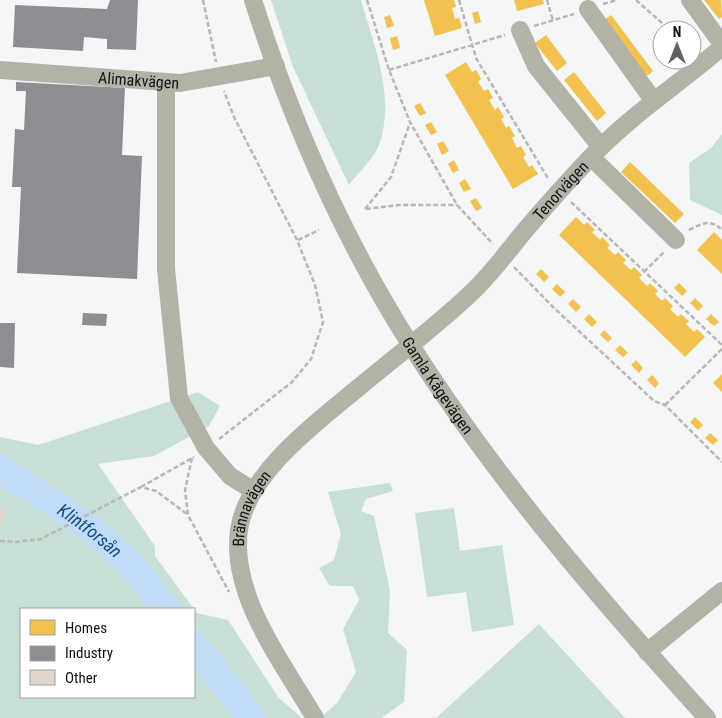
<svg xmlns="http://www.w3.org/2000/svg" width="722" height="718" viewBox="0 0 722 718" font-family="'Roboto Condensed',sans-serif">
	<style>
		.green { fill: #c8dfd5; fill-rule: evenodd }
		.homes { fill: #f2c14e }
		.industry { fill: #8d8d92 }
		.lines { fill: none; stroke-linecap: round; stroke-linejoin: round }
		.river { stroke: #c2dbf7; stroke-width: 28 }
		.building { fill: #dfd6ce }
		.path { stroke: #b8b9b3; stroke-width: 2.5; stroke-dasharray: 5 2.5; stroke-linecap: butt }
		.minor { stroke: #b2b2a7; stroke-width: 18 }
		.labels { text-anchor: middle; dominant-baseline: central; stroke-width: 5; stroke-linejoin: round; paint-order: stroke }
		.street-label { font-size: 16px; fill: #121314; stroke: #fff }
		.water-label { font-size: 18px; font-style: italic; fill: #104f89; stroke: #fff }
	</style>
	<rect width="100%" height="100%" fill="#f4f6f7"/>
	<!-- green -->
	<path class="green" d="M271,0H361C374,46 396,97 379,145C375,157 357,174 349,185L293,67Z
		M722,134V215L690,200L689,163L711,148Z
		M198,392L220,406L209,426L154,456L98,464L155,546V556L197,613L228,620L278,697L302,718H0V437L38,445ZM21,609H194V697H21Z
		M390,483L393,491L366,499L361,511L374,516L390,591L388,633L407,650L404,702L381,718H320L337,703L356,672L343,629L359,600L353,586H330L319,568L334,560L341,534L328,492Z
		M454,508L460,551L502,545L514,625L472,632L466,592L427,597L415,513Z
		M539,624L625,718H436Z"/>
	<!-- homes -->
	<path class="homes" d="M424,0H454L456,7L452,8L455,19L459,18L462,28L435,36Z
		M514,0H543L544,4L517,11Z
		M704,0H721L722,17L719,19Z
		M478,11L481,22L475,24L472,13Z
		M390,15L394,26L387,28L384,17Z
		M611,15L653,71L643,79L600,23Z
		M546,35L567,63L557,71L535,43Z
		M397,36L400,48L393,50L390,38Z
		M466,62L472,72L476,70L481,79L478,82L484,91L488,89L493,98L489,100L495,110L498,107L504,117L501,119L506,128L509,126L515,136L512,138L517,148L521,146L526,155L523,157L529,167L532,165L538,174L513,189L445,75Z
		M574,72L606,113L597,121L564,80Z
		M420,103L426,113L420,116L414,106Z
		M431,122L437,132L431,135L425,125Z
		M443,141L449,151L442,155L437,144Z
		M454,160L459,170L453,173L448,164Z
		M630,162L684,214L675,223L621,172Z
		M465,179L471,189L464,192L459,183Z
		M476,198L482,208L476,211L470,201Z
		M576,217L584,225L587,222L595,230L592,232L600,240L602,237L610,245L607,248L615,255L618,252L626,260L623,263L631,270L634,267L642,275L639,278L647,286L650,283L658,291L655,294L662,301L665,298L673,306L670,309L678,317L681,314L689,321L686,324L694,332L697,329L705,337L685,357L559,235Z
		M714,232L722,240V274L697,250Z
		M541,269L549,277L544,282L536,274Z
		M679,283L687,291L682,296L674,288Z
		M557,284L565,292L560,297L552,289Z
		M695,298L703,306L698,311L690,303Z
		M573,299L581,307L576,312L568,304Z
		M589,314L597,322L592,327L584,319Z
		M711,314L719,322L714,326L706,319Z
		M604,330L612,338L608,342L600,335Z
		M620,345L628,353L623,357L615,350Z
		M636,360L643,368L639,373L631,365Z
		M722,374V392L713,383Z
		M652,375L659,383L655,388L647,380Z
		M695,417L703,425L698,430L690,422Z
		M710,433L718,440L713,445L705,438Z"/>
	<!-- industry -->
	<path class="industry" d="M110,0H138L136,50L107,49V39L84,37L83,51L13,47L15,5L107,9Z
		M16,82L125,88L122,155L142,156L137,279L17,273L21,187H12L15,129L24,130L26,91H16Z
		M83,313L107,314L106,326L82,325Z
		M0,323H15L14,368L0,367Z"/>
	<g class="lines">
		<!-- river -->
		<g class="river">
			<path id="s1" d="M0,469C45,498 93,525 130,564C143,578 154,594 166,609"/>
			<path d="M194,645L252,718"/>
		</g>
	</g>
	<!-- building -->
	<path class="building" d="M0,507L7,512L0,524Z"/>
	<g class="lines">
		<!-- path -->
		<path class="path" d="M203,0L216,62
			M367,0L389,70L410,122L457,205L493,244
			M459,0L476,58L549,180
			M547,0L553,21
			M636,0L670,30
			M603,4L617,0
			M534,26L574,14
			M389,70L505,35
			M571,202L722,345
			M365,209L391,177L410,123
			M366,209L399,205H457
			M689,230C702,224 710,218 722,230
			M298,240L319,230
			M514,267L552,306L654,401L665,405L722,462
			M644,272L664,252
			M665,405L722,349
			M219,439L292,382L311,359L323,322L315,285L297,240L234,117L224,91
			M192,458L185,490L188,515L229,592
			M141,487L194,457
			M0,541L15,542L41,539L141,487L156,491L187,514"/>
		<!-- minor -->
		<g class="minor">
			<path id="s2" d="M253,0C291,120 343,238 410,344C495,478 601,601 707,718"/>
			<path d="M690,0L722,44"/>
			<path d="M588,9L653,100"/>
			<path d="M520,30L536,66L601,147"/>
			<path id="s3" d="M0,70L180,83L276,66"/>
			<path d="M166,82V269L179,398L206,448L230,476L254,491"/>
			<path d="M591,157L676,240"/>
			<path d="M647,652L722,591"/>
			<path id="s4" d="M315,718C283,663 230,596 239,530C247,473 317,422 358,388C395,357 434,328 469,295C489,277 505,255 522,234C544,208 567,182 591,157C631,115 679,84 722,47"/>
		</g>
	</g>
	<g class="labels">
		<!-- street labels -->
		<g class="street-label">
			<text stroke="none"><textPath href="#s3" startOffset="139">Alimakvägen</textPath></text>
			<text stroke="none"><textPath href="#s4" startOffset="680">Tenorvägen</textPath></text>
			<text stroke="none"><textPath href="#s2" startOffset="429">Gamla Kågevägen</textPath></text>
			<text stroke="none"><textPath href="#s4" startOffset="231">Brännavägen</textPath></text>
		</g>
		<!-- water labels -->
		<g class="water-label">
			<text stroke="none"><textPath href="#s1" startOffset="109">Klintforsån</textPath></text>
		</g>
	</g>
	<!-- legend -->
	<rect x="20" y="608" width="175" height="90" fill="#ffffff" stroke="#a0a1a1"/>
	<rect x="30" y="620" width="25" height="15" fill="#f2c14e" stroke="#a0a1a1"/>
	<text x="65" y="633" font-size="15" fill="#121314">Homes</text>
	<rect x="30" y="646" width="25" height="15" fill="#8d8d92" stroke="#a0a1a1"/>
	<text x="65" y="658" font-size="15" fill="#121314">Industry</text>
	<rect x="30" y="670" width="25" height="15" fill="#dfd6ce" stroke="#a0a1a1"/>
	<text x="65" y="683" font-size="15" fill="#121314">Other</text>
	<!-- north arrow -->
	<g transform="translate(677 45)"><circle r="24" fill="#ffffff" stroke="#a0a1a1"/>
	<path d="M0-4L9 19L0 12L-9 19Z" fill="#616263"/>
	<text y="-8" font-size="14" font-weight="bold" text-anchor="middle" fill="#121314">N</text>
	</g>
</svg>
